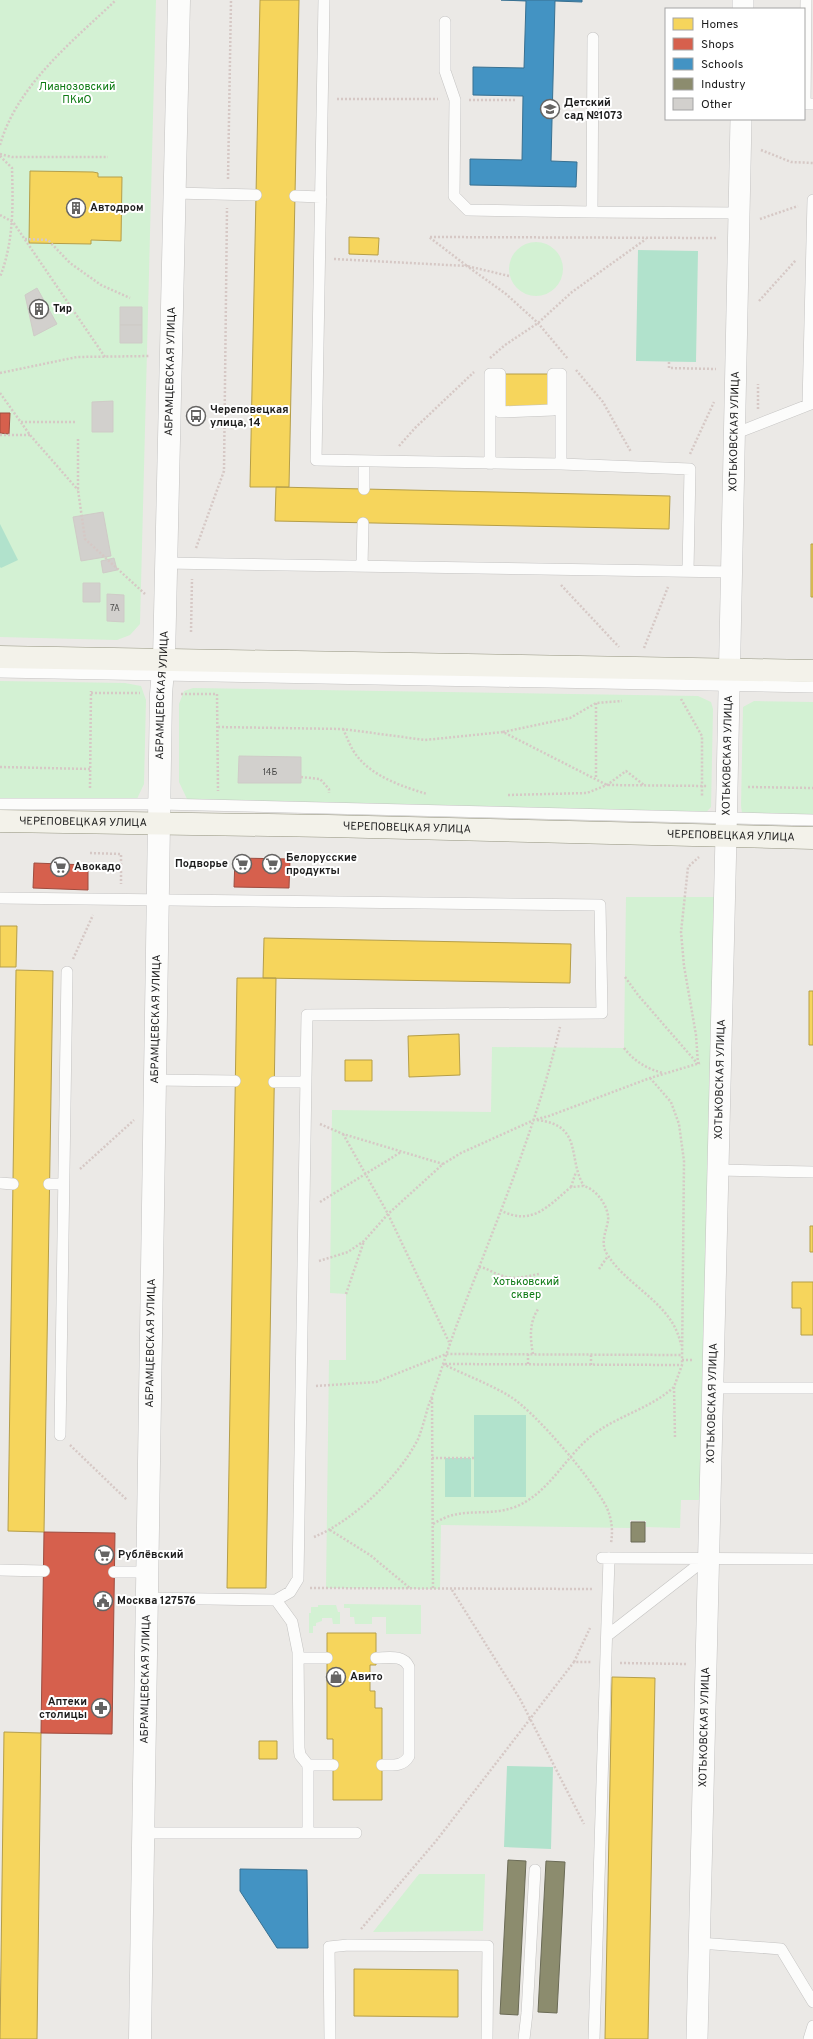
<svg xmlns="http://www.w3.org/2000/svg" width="813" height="2039" viewBox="0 0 813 2039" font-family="Overpass,sans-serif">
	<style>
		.park { fill: #d3f1d3 }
		.pitch { fill: #b1e2cc }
		.homes { fill: #f6d55c; stroke: #b59e49 }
		.shops { fill: #d6604d; stroke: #9e4c3f }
		.schools { fill: #4393c3; stroke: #387091 }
		.industry { fill: #8c8c6e; stroke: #6b6b56 }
		.building { fill: #d2d0cd; stroke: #cfcbc7 }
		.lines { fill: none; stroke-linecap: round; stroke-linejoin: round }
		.service-casing { stroke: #c4c3c2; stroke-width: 12 }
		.minor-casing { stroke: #c4c3c2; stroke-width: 22 }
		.tertiary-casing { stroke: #c4c3c2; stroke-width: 23 }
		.secondary-casing { stroke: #94947f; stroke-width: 23 }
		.path { stroke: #d6c8c5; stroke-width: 2.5; stroke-dasharray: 2 2; stroke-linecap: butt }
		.service { stroke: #fcfcfb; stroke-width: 11 }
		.minor { stroke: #fcfcfb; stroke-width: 21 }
		.tertiary { stroke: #fcfcfb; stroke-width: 22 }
		.secondary { stroke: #f3f2ea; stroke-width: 22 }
		.labels { text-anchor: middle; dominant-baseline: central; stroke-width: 4; stroke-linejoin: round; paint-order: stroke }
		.number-label { font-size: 9px; fill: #4a4a49 }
		.park-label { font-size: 11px; fill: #0d7a13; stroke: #fff }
		.poi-label { font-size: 11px; font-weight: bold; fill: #1d1d1d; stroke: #fff; text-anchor: start }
		.street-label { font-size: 11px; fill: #1d1d1d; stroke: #fff }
	</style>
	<rect width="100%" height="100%" fill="#ebe9e6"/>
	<!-- park -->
	<path class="park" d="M0,0H156L140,624L130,635L117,640L0,637Z
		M509 269a27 27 0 1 1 54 0a27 27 0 1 1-54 0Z
		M0,681L125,683L141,686L146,700L144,784L136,801L0,804Z
		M193,688L698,696L711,702L713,709L711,807L700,819L187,799L179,782V704L184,691Z
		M754,701L813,702V819L742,813L741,806L743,707Z
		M626,897H714L700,1500H681L680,1528L646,1527V1521L630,1520V1528L441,1525L440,1589L326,1588L329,1360H346V1294L330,1293L332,1110L491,1112L492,1047L624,1048Z
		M344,1604L421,1605V1634H386V1617H372V1624H355L354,1617H350V1608H344Z
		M318,1605H336L338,1612H340V1624H333L332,1618H322V1621L316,1623V1626H313V1633H309V1613H311V1607H318Z
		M419,1874H485L483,1931L373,1932Z"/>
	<!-- pitch -->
	<path class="pitch" d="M638,250L698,251L696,362L636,361Z
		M0,524L18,560L1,568L0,567Z
		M474,1415H526V1497H474Z
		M445,1458H471V1497H445Z
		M507,1766L553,1767L551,1849L504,1847Z"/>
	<!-- homes -->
	<path class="homes" d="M260,0H299L289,487H250Z
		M30,171L93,172L98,173V177H122L121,241L91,240V244L29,243Z
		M349,237L379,238L378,255L349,254Z
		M501,374H552L551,409L501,410Z
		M276,487L670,496L669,529L275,521Z
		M811,544H813V597H811Z
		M0,926H17L16,967H0Z
		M264,938L571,944L570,983L263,978Z
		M16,970L53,971L44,1532L8,1531Z
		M237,978H276L266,1588H227Z
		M809,991H813V1045H809Z
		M459,1034L460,1075L409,1077L408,1036Z
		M345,1060H372V1081H345Z
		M810,1226H813V1252H810Z
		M792,1282H813V1335H801V1308H792Z
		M327,1633H376V1665H370V1691H375V1708H382V1800H333V1739H327Z
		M612,1677L655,1678L648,2039H605Z
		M4,1732L41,1733L37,2039H0Z
		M259,1741H277V1759H259Z
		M354,1969L458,1970V2017L354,2016Z"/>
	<!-- shops -->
	<path class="shops" d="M0,413H10L9,434L0,433Z
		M235,858L290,859L289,888L234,887Z
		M34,863L88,865V890L33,888Z
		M44,1532L115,1533L112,1734L41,1733Z"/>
	<!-- schools -->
	<path class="schools" d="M501,0H582V2L555,1L551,161L577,162L576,187L470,185V159L522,160L523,96L473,95V67L524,68L526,1Z
		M240,1869L307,1870L308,1948H277L240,1891Z"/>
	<!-- industry -->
	<path class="industry" d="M631,1522H645V1542H631Z
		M508,1860L526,1861L518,2015L500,2014Z
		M546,1861L565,1862L557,2013L538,2012Z"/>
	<!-- building -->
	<path class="building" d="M37,288L57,324L34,336L25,295Z
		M120,307H142V325H120Z
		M120,325H142V343H120Z
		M113,401V432H92V402Z
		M103,512L111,556L81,561L73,517Z
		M114,558L117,570L103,573L101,561Z
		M83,583H100V602H83Z
		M107,594L124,595V622L107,621Z
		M239,756L301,757V783H238Z"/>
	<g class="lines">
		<!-- service casing -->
		<g class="service-casing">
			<path id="service" d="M324,0L316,460L561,464L690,469L688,571
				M806,0L805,104H813
				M445,22V71L455,100L454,196L468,210L592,212
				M593,38L592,212L739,213
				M174,193L256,195
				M295,196L321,197
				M808,405L813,200
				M734,434L813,403
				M490,464V374H500V412L553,410V374H561V464
				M364,489V461
				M165,563L732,572
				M362,566L363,523
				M0,672L813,687
				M0,804H160L813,820
				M0,898L600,905L602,1013L307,1015L298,1579L290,1592L276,1600L146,1598
				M155,1080L235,1081
				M274,1082H306
				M718,1170L813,1172
				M0,1183L13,1184
				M49,1184H63
				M712,1388H813
				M60,1435L67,972
				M602,1558L813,1559
				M0,1570L44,1571
				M114,1572H147
				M276,1600L292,1622L298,1652L299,1748L300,1755L308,1765V1833
				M608,1635L707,1558
				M299,1658H327
				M376,1658C388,1658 403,1654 409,1667V1756C403,1767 392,1765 382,1765
				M308,1765H333
				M143,1833H356
				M699,1943L781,1949L813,2002
				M330,2039L329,1947L348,1945L488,1946L487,2039
				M524,2039L527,2013L535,1870
				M594,2039L609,1558
				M809,2039L813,2026"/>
		</g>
		<!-- minor casing -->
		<g class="minor-casing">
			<g id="minor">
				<path d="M743,9V0"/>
				<path id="s1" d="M697,2039L726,836L741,119"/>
			</g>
		</g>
		<!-- tertiary casing -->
		<g class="tertiary-casing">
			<g id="tertiary">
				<path id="s2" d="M140,2039L161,694L164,659L179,0"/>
			</g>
		</g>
		<!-- secondary casing -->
		<g class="secondary-casing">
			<g id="secondary">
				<path d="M0,657L813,671"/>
				<path id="s3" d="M0,821L328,826L813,838"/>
			</g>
		</g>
		<!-- path -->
		<path class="path" d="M337,99H438
			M469,100H517
			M0,145C17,85 73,41 116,0
			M761,150L791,162L813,163
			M0,154L12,157H108
			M0,156L12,168C13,205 14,241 0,277
			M228,179L231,0
			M0,215L13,222L105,357
			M760,219L798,206
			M25,239L48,240L70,263L101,285L130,298
			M334,259L467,266L506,294L538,323L568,359
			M509,276L467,266L429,237L718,238
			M759,301L796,260
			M490,358L505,345L538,323L572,292L646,239
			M669,362V368L716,369
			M576,370L603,402L631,452
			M0,373L77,357L150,356
			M0,393L30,435L78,490
			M758,409V384
			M21,422H77
			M0,435H30
			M78,439V490L85,539L145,594
			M399,446L415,428L474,372
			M690,454L714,402
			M196,548L224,471L227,208
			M561,585L619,647
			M191,632L192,579
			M644,648L668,587
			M91,693H140
			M181,694H217
			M217,694L218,791
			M681,699L702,736V797
			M596,703V779
			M218,727L343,729L425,740L503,732L607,785L707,786
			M343,729C347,737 351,749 357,756C373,777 404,787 427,794
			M503,732L570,718L596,703L622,701
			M0,767L90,769
			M301,777L320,779L329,789V793
			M748,787L813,788
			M90,788L91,691
			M508,795L587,793L607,785L626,771L644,785
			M90,853L121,854V884
			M73,959L93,915
			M625,977L638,995L697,1063
			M624,1048C634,1061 647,1069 663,1073
			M698,1064L696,1035L684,966L681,932L688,867L699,857
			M650,1078L671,1102L679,1124L684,1161L682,1365L674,1387L675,1438
			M537,1120C584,1125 567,1159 584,1186
			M320,1124L343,1134L443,1164
			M343,1134L388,1214L449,1342
			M80,1169L134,1120
			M571,1187L576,1172
			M320,1202L401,1152
			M500,1210C532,1227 548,1206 571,1187C575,1187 579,1186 583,1186C596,1188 610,1208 608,1221C606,1232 600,1243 607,1254C627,1287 673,1303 681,1345
			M319,1261L348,1252L364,1241L388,1214L443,1164L461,1153L534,1120L549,1116L650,1078L700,1063
			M479,1267C488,1268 494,1274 503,1276C514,1280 528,1276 539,1274
			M599,1269L608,1256
			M346,1294L364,1241
			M528,1354V1364
			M533,1354C530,1338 529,1321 539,1308
			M591,1355V1365
			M682,1360H694
			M443,1364C465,1375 490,1384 511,1397C537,1414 593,1480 607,1508C612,1520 613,1531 611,1543
			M445,1364L682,1365
			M316,1386L376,1382L446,1354L682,1355
			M432,1398L433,1589
			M70,1445L127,1500
			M432,1458H474
			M433,1524C462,1505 485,1518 515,1507C548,1494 564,1459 590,1437C616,1416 650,1409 674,1387
			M330,1530L370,1555L411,1589
			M314,1537C353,1521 399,1477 418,1439C422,1429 425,1418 428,1407C438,1381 446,1354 456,1327C493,1229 536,1130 560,1027
			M310,1588L593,1589
			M452,1590L520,1699L584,1824
			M574,1662L590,1628
			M620,1663L687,1664
			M361,1929L436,1841L574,1662H591"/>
		<!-- service -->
		<use href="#service" class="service"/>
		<!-- minor -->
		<use href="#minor" class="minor"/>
		<!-- tertiary -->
		<use href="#tertiary" class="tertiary"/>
		<!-- secondary -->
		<use href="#secondary" class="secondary"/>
	</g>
	<!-- icons -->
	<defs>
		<g id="school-ring" transform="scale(1)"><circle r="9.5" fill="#fff" stroke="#656463" stroke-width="1.5"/><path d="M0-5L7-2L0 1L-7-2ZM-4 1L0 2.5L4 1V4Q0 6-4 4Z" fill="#656463"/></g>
		<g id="building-ring" transform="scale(1)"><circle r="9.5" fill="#fff" stroke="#656463" stroke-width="1.5"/><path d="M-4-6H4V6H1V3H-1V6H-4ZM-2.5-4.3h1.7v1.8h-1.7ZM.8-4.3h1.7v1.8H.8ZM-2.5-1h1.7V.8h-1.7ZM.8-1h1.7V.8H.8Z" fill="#656463"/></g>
		<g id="bus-ring" transform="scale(1)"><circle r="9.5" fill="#fff" stroke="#656463" stroke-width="1.5"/><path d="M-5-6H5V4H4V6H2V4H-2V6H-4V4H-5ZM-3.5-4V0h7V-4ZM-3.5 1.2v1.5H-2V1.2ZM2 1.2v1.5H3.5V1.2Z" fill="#656463"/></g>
		<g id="supermarket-ring" transform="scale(1)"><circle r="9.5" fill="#fff" stroke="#656463" stroke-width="1.5"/><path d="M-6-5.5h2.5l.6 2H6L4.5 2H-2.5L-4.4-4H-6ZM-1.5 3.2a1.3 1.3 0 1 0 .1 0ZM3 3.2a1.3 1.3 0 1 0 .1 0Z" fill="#656463"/></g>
		<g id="civic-ring" transform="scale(1)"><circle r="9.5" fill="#fff" stroke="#656463" stroke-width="1.5"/><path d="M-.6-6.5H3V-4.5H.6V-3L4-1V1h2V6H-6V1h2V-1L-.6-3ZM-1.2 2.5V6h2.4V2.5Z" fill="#656463"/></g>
		<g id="shop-ring" transform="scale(1)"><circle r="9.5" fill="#fff" stroke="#656463" stroke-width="1.5"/><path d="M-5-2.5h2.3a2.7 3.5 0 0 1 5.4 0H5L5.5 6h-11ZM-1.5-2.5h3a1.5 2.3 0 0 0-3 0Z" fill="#656463"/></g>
		<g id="pharmacy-ring" transform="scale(1)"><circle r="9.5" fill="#fff" stroke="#656463" stroke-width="1.5"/><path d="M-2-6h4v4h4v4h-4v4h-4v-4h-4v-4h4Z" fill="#656463"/></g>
	</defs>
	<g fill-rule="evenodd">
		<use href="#school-ring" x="550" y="109"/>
		<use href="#building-ring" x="76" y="208"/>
		<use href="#building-ring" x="39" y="309"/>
		<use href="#bus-ring" x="196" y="416"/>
		<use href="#supermarket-ring" x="242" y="864"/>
		<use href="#supermarket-ring" x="272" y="864"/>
		<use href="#supermarket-ring" x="60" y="867"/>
		<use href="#supermarket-ring" x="104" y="1555"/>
		<use href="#civic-ring" x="103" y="1601"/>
		<use href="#shop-ring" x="336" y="1677"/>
		<use href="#pharmacy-ring" x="101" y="1708"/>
	</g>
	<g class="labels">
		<!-- number labels -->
		<g class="number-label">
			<text x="115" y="608">7А</text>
			<text x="270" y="772">14Б</text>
		</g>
		<!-- park labels -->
		<g class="park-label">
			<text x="77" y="87">Лианозовский<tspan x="77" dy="13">ПКиО</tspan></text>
			<text x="526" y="1282">Хотьковский<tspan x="526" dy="13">сквер</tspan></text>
		</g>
		<!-- poi labels -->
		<g class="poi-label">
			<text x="564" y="103">Детский<tspan x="564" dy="13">сад №1073</tspan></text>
			<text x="90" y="208">Автодром</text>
			<text x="53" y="309">Тир</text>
			<text x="210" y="410">Череповецкая<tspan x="210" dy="13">улица, 14</tspan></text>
			<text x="286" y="858">Белорусские<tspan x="286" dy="13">продукты</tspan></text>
			<text x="228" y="864" text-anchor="end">Подворье</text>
			<text x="74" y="867">Авокадо</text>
			<text x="118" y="1555">Рублёвский</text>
			<text x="117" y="1601">Москва 127576</text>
			<text x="350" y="1677">Авито</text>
			<text x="87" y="1702" text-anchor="end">Аптеки<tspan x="87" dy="13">столицы</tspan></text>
		</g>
		<!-- street labels -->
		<g class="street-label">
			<text stroke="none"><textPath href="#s2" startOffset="1668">АБРАМЦЕВСКАЯ УЛИЦА</textPath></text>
			<text stroke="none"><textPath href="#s1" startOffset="1608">ХОТЬКОВСКАЯ УЛИЦА</textPath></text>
			<text stroke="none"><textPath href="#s2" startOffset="1344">АБРАМЦЕВСКАЯ УЛИЦА</textPath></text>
			<text stroke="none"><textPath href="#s1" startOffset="1284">ХОТЬКОВСКАЯ УЛИЦА</textPath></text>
			<text stroke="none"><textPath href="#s3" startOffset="83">ЧЕРЕПОВЕЦКАЯ УЛИЦА</textPath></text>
			<text stroke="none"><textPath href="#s3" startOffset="407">ЧЕРЕПОВЕЦКАЯ УЛИЦА</textPath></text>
			<text stroke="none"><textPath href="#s3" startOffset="731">ЧЕРЕПОВЕЦКАЯ УЛИЦА</textPath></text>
			<text stroke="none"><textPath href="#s2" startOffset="1020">АБРАМЦЕВСКАЯ УЛИЦА</textPath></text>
			<text stroke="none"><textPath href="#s1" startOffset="960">ХОТЬКОВСКАЯ УЛИЦА</textPath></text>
			<text stroke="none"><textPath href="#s2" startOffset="696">АБРАМЦЕВСКАЯ УЛИЦА</textPath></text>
			<text stroke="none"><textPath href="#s1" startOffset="636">ХОТЬКОВСКАЯ УЛИЦА</textPath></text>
			<text stroke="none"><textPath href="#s2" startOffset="360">АБРАМЦЕВСКАЯ УЛИЦА</textPath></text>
			<text stroke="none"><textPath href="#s1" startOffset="312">ХОТЬКОВСКАЯ УЛИЦА</textPath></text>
		</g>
	</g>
	<!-- legend -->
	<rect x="665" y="8" width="140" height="112" fill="#ffffff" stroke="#a5a5a5"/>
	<rect x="673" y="18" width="20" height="12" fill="#f6d55c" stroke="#a5a5a5"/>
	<text x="701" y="28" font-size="12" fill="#1d1d1d">Homes</text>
	<rect x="673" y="38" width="20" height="12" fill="#d6604d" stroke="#a5a5a5"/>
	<text x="701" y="48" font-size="12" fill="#1d1d1d">Shops</text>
	<rect x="673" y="58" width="20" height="12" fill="#4393c3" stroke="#a5a5a5"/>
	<text x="701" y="68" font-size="12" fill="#1d1d1d">Schools</text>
	<rect x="673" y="78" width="20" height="12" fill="#8c8c6e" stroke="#a5a5a5"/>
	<text x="701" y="88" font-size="12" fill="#1d1d1d">Industry</text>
	<rect x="673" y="98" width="20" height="12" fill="#d2d0cd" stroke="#a5a5a5"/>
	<text x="701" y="108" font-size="12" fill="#1d1d1d">Other</text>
</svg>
